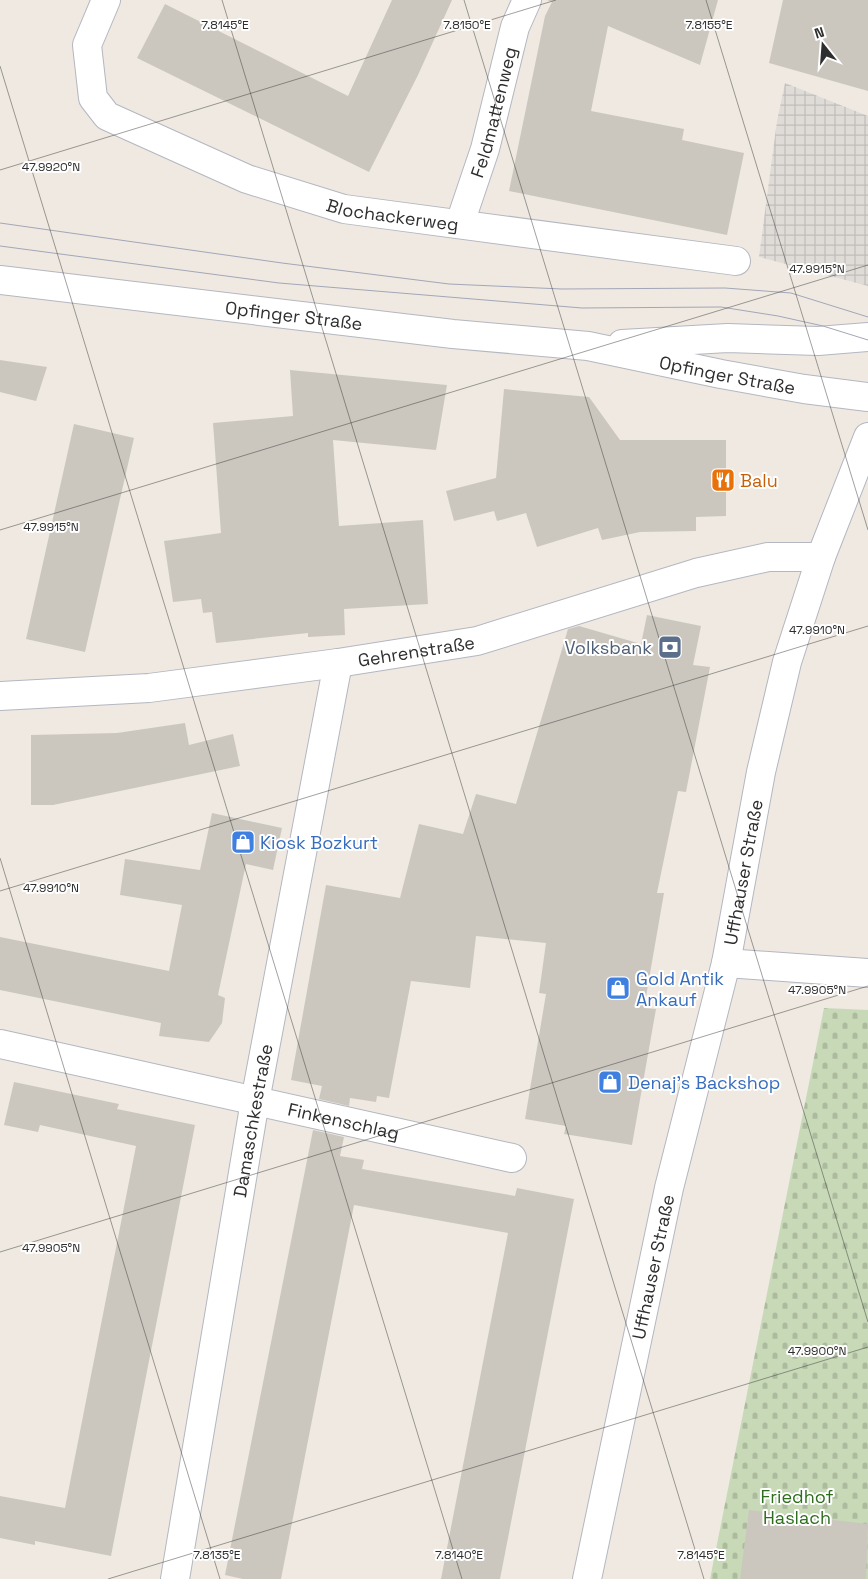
<svg xmlns="http://www.w3.org/2000/svg" width="868" height="1579" viewBox="0 0 868 1579" font-family="'Space Grotesk',sans-serif">
	<style>
		.cemetery { fill: url(#cemetery-stones) }
		.plaza { fill: url(#plaza-grid) }
		.building { fill: #cbc7bf }
		.lines { fill: none; stroke-linecap: round; stroke-linejoin: round }
		.minor-casing { stroke: #b4b7c1; stroke-width: 30 }
		.tertiary-casing { stroke: #b4b7c1; stroke-width: 30 }
		.minor { stroke: #fff; stroke-width: 28 }
		.tertiary { stroke: #fff; stroke-width: 28 }
		.tram { stroke: #a3a6b8; stroke-width: 1 }
		.ticks { fill: none; stroke: #2e2e2e; stroke-width: 1; stroke-opacity: 0.45 }
		.labels { text-anchor: middle; dominant-baseline: central; stroke-width: 4; stroke-linejoin: round; paint-order: stroke }
		.street-label { font-size: 18px; fill: #2e2e2e; stroke: #fff }
		.food-label { font-size: 18px; fill: #c56008; stroke: #fff; text-anchor: start }
		.service-label { font-size: 18px; fill: #4e5e75; stroke: #fff; text-anchor: end }
		.shop-label { font-size: 18px; fill: #366cbe; stroke: #fff; text-anchor: start }
		.park-label { font-size: 18px; fill: #2c6e1b; stroke: #fff }
		.ticks-label { font-size: 12px; text-anchor: middle; fill: #2e2e2e; stroke: #fff; stroke-width: 4; stroke-linejoin: round; paint-order: stroke }
	</style>
	<defs>
		<pattern id="cemetery-stones" width="16" height="16" patternUnits="userSpaceOnUse" patternTransform="scale(1.25)"><rect width="16" height="16" fill="#c8d9b8"/><path d="M2 7V4a2 2 0 0 1 4 0v3zM10 15v-3a2 2 0 0 1 4 0v3z" fill="#acbb9e"/></pattern>
		<pattern id="plaza-grid" width="8" height="8" patternUnits="userSpaceOnUse" patternTransform="scale(1.25)"><rect width="8" height="8" fill="#dfdcd8"/><path d="M0 4h8M4 0v8" fill="none" stroke="#c0bdba"/></pattern>
	</defs>
	<rect width="100%" height="100%" fill="#efe9e1"/>
	<!-- cemetery -->
	<path class="cemetery" d="M824,1008L868,1010V1579H710Z"/>
	<!-- plaza -->
	<path class="plaza" d="M785,83L868,116V286L759,257L777,121Z"/>
	<!-- building -->
	<path class="building" d="M392,0H452L418,75L369,172L137,58L165,4L348,96Z
		M547,0H718L700,65L608,26L591,111L684,129L682,140L744,153L727,235L509,191L545,16L552,2Z
		M783,0H868V91L769,63Z
		M0,360L47,367L36,401L0,392Z
		M290,370L447,385L436,450L333,440L339,526L423,520L428,604L344,609L345,635L308,637V633L216,643L212,612L203,613L201,599L173,602L164,541L221,533L213,423L293,416Z
		M504,389L589,397L620,440H726V516L696,517V531L640,532L602,540L598,528L537,547L526,513L497,521L494,511L454,521L446,491L496,478Z
		M74,424L134,438L85,652L26,639Z
		M647,615L701,626L693,665L710,667L686,792L678,791L657,893H664L644,1008L656,1009L632,1145L564,1134L566,1126L525,1119L546,994L539,993L546,943L476,936L470,988L411,981L389,1098L377,1096L376,1102L350,1098L349,1106L319,1099L322,1086L291,1080L326,885L400,898L419,824L463,834L476,794L516,804L568,629L579,626L641,644Z
		M185,723L189,745L233,734L240,766L53,805H31V735L117,733Z
		M212,813L282,828L273,870L246,864L218,995L225,998L222,1023L209,1042L159,1036L161,1023L0,990V937L169,971L182,905L120,895L125,859L200,870Z
		M14,1082L119,1104L117,1109L195,1125L111,1556L35,1541V1545L0,1538V1496L65,1508L136,1146L40,1125L38,1132L4,1125Z
		M313,1130L344,1137L340,1156L364,1160L362,1169L515,1196L517,1188L574,1199L500,1579H441L508,1233L354,1205L281,1579H243L225,1575Z
		M749,1510L868,1524L866,1579H740Z"/>
	<g class="lines">
		<!-- minor casing -->
		<g class="minor-casing">
			<g id="minor">
				<path id="s1" d="M106,0L87,45L93,98L107,116L247,179L344,209L736,261"/>
				<path id="s2" d="M460,223L485,149L515,27L527,0"/>
				<path id="s3" d="M0,696L149,688L338,663L477,641L696,573L768,557H821"/>
				<path d="M726,963L868,973"/>
				<path id="s4" d="M0,1044L512,1158"/>
				<path id="s5" d="M175,1579L255,1101L338,663"/>
			</g>
		</g>
		<!-- tertiary casing -->
		<g class="tertiary-casing">
			<g id="tertiary">
				<path id="s6" d="M0,280L453,334L588,346L721,374L804,389L868,397"/>
				<path d="M622,344L728,338L818,341L868,337"/>
				<path id="s7" d="M587,1579L669,1188L726,963L761,772L787,662L821,557L868,437"/>
			</g>
		</g>
		<!-- minor -->
		<use href="#minor" class="minor"/>
		<!-- tertiary -->
		<use href="#tertiary" class="tertiary"/>
		<!-- tram -->
		<path class="tram" d="M0,223L282,263L449,284L562,289L725,288L791,293L868,317
			M0,246L279,283L582,308L721,307L778,316L823,326L868,340"/>
	</g>
	<!-- ticks -->
	<path class="ticks" d="M222,0L704,1579M464,0L868,1322M706,0L868,530M0,66L462,1579M0,170L556,0M0,530L868,265M0,858L220,1579M0,891L868,626M0,1252L868,986M108,1579L868,1347"/>
	<!-- icons -->
	<defs>
		<g id="restaurant-square" transform="scale(1.25)"><rect x="-9" y="-9" width="18" height="18" rx="4" fill="#e8710a" stroke="#fff"/><path d="M-5-6h1v4h1v-4h1v4h1v-4h1v5L-1.5 .5V6h-2V.5L-5-1ZM5-6V6H3V1.5H1.5Q1.5-4 5-6Z" fill="#fff"/></g>
		<g id="bank-square" transform="scale(1.25)"><rect x="-9" y="-9" width="18" height="18" rx="4" fill="#5c6f8a" stroke="#fff"/><path d="M-6-4H6V4H-6ZM0-2.3a2.3 2.3 0 1 0 0 4.6a2.3 2.3 0 1 0 0-4.6Z" fill="#fff"/></g>
		<g id="shop-square" transform="scale(1.25)"><rect x="-9" y="-9" width="18" height="18" rx="4" fill="#3f7fe0" stroke="#fff"/><path d="M-5-2.5h2.3a2.7 3.5 0 0 1 5.4 0H5L5.5 6h-11ZM-1.5-2.5h3a1.5 2.3 0 0 0-3 0Z" fill="#fff"/></g>
	</defs>
	<g fill-rule="evenodd">
		<use href="#restaurant-square" x="723" y="480"/>
		<use href="#bank-square" x="670" y="647"/>
		<use href="#shop-square" x="243" y="842"/>
		<use href="#shop-square" x="618" y="988"/>
		<use href="#shop-square" x="610" y="1082"/>
	</g>
	<g class="labels">
		<!-- street labels -->
		<g class="street-label">
			<text stroke="none"><textPath href="#s2" startOffset="116">Feldmattenweg</textPath></text>
			<text stroke="none"><textPath href="#s1" startOffset="429">Blochackerweg</textPath></text>
			<text stroke="none"><textPath href="#s6" startOffset="296">Opfinger Straße</textPath></text>
			<text stroke="none"><textPath href="#s6" startOffset="734">Opfinger Straße</textPath></text>
			<text stroke="none"><textPath href="#s3" startOffset="419">Gehrenstraße</textPath></text>
			<text stroke="none"><textPath href="#s7" startOffset="724">Uffhauser Straße</textPath></text>
			<text stroke="none"><textPath href="#s5" startOffset="465">Damaschkestraße</textPath></text>
			<text stroke="none"><textPath href="#s4" startOffset="352">Finkenschlag</textPath></text>
			<text stroke="none"><textPath href="#s7" startOffset="319">Uffhauser Straße</textPath></text>
		</g>
		<!-- food labels -->
		<g class="food-label">
			<text x="740" y="480">Balu</text>
		</g>
		<!-- service labels -->
		<g class="service-label">
			<text x="652" y="647">Volksbank</text>
		</g>
		<!-- shop labels -->
		<g class="shop-label">
			<text x="260" y="842">Kiosk Bozkurt</text>
			<text x="636" y="978">Gold Antik<tspan x="636" dy="21">Ankauf</tspan></text>
			<text x="628" y="1082">Denaj's Backshop</text>
		</g>
		<!-- park labels -->
		<g class="park-label">
			<text x="797" y="1496">Friedhof<tspan x="797" dy="21">Haslach</tspan></text>
		</g>
	</g>
	<g class="ticks-label">
		<text x="225" y="29">7.8145°E</text>
		<text x="467" y="29">7.8150°E</text>
		<text x="709" y="29">7.8155°E</text>
		<text x="51" y="171">47.9920°N</text>
		<text x="817" y="273">47.9915°N</text>
		<text x="51" y="531">47.9915°N</text>
		<text x="817" y="634">47.9910°N</text>
		<text x="51" y="892">47.9910°N</text>
		<text x="817" y="994">47.9905°N</text>
		<text x="51" y="1252">47.9905°N</text>
		<text x="817" y="1355">47.9900°N</text>
		<text x="217" y="1559">7.8135°E</text>
		<text x="459" y="1559">7.8140°E</text>
		<text x="701" y="1559">7.8145°E</text>
	</g>
	<!-- north arrow -->
	<g transform="translate(823 45) rotate(343)" stroke="#ffffff" stroke-width="4" paint-order="stroke">
	<path d="M0-4L9 19L0 12L-9 19Z" fill="#2e2e2e"/>
	<text y="-8" font-size="14" font-weight="bold" text-anchor="middle" fill="#2e2e2e">N</text>
	</g>
</svg>
